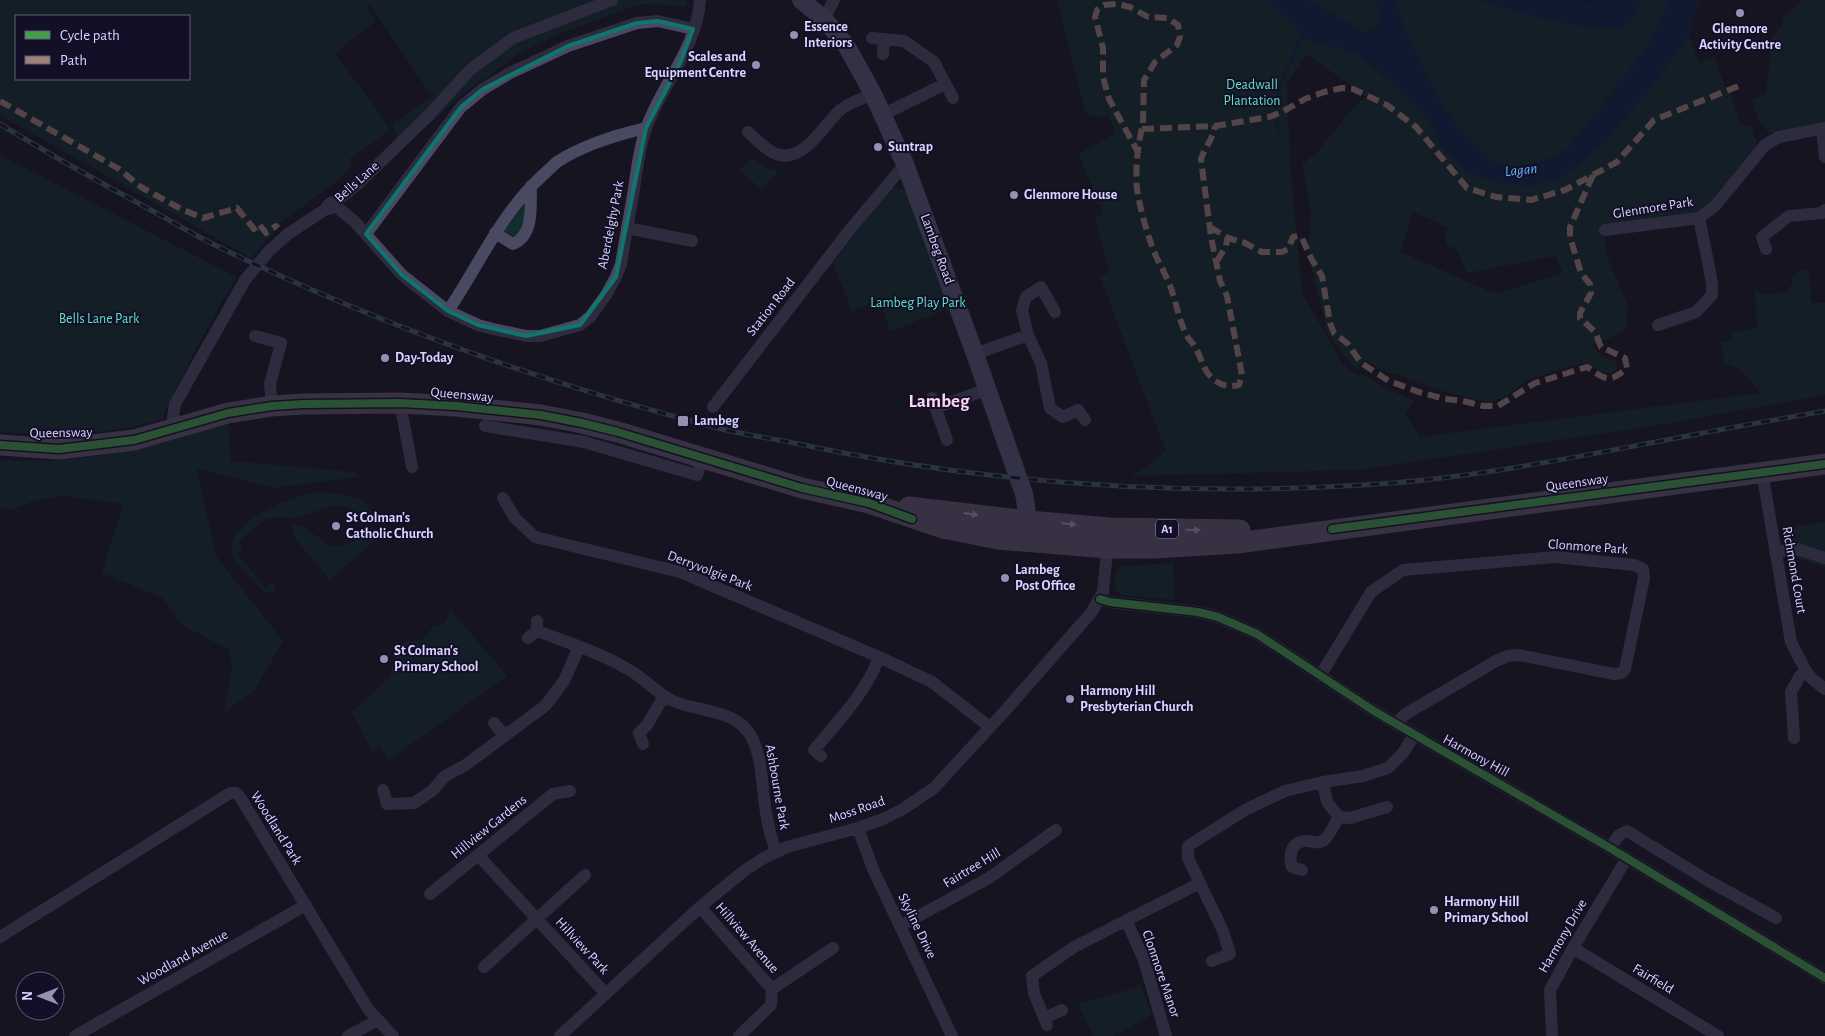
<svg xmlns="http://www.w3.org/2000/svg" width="1825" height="1036" viewBox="0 0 1825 1036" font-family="'Alegreya Sans',sans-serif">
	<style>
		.green { fill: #132c2d; fill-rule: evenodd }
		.water { fill: #0d2144 }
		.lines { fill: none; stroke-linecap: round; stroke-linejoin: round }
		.stream { stroke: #0d2144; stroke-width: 3 }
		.minor { stroke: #4a4962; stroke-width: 12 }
		.tertiary { stroke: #4a4962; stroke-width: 16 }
		.secondary { stroke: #575674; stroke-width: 18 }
		.trunk { stroke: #62526e; stroke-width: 21 }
		.rail-casing { stroke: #43596b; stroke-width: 5 }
		.rail { stroke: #130f26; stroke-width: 3; stroke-dasharray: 9; stroke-linecap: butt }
		.quiet { stroke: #9e8076; stroke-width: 6; stroke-dasharray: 12 6; stroke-linecap: butt }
		.cycleway-casing { stroke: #130f26; stroke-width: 11 }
		.cycleway { stroke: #469c4c; stroke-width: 8 }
		.oneway { fill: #a39abe }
		.marked { fill: none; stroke: #0f766e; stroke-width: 4; stroke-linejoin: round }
		.poi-dot { fill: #9591b1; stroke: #130f26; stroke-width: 2 }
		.labels { text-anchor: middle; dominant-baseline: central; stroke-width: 4; stroke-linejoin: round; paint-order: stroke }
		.shield { fill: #130f26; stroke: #9e99be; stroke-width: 1 }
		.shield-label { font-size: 12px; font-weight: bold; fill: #d9d4ff }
		.poi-label { font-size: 14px; font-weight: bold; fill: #d9d4ff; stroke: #130f26; text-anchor: start }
		.park-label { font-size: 14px; fill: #5fe0c0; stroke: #130f26 }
		.street-label { font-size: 14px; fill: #d9d4ff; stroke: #130f26 }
		.water-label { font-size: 15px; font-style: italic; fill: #62b6ff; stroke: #130f26 }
		.district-label { font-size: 19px; font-weight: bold; fill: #ffd6f0; stroke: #130f26 }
	</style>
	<rect width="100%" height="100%" fill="#161421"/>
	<!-- green -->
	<path class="green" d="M0,0H686L687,6L640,4L554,36L520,53L464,93L405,146L397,137L393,124L432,96L369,4L366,7L376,21L335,53L386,123L389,131L348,160L353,165C333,187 305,204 281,222L279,227L251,258L0,115ZM16,16H189V79H16Z
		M1057,0H1267L1275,5L1314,44L1338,47L1359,55L1410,100L1430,123L1441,147L1495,182L1604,143L1655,82L1689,35L1699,62L1714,57L1727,91L1729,90L1741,124L1751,127L1756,140V146L1710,203L1694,213L1602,225L1607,256L1628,306L1626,330L1593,346L1603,357L1616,361L1617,372C1606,376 1594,368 1584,363L1528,379L1506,396L1490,403L1447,392L1382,370L1365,360L1356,370L1328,334L1308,253L1311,212L1302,165L1318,151L1357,103L1368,98L1307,54L1287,83L1290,162L1302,293L1344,366L1359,376L1361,373L1387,389L1414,400L1405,414L1420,437L1760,393L1742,370L1725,363L1721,342L1732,341L1730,333L1757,328L1755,291L1765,295L1787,291L1792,284V277L1800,271L1809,270L1811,303H1825V395L1659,425L1359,470L1129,476L1142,470L1166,451L1100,277L1109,272L1095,217L1103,214L1079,154L1116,133L1108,115C1099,117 1091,119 1085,111ZM1412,212L1448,227L1444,238L1448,246L1456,249L1467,273L1555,256L1563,273L1499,293L1486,290L1401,252Z
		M1308,0H1376L1382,21L1366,33Z
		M1395,0H1480L1533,16L1586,27L1621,28L1637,14L1639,0H1668C1660,36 1630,67 1609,96C1599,109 1588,121 1578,134C1574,139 1570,145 1566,149C1555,158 1514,171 1502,165C1453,142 1411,49 1395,0Z
		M1803,0H1825V122L1773,133C1760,131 1756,110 1751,100L1766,93L1772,37L1782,25L1783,17Z
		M0,155L236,277C209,324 183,370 162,419L129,428L68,436L0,432Z
		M753,159L768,168L779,171L762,190L739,169Z
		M891,187L907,190L950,308L891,331L879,301L852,311L833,263Z
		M527,201V221L516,238L504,231Z
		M228,420L231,461L355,472L358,477L273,488L197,469L216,556L283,641L254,691L224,712L232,664L228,649L182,625L163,598L102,573L123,504L64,496L36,500L11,510L0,507V460C55,464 113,456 166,441C187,435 208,427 228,420Z
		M321,492L347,495L365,502L375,515L372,524L347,507L337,505L294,518L277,517L264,520L239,541L243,547L237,553L266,588L272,583H275L276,588L273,592H264C256,583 234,564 232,553C224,521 296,494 321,492Z
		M1825,522V567L1790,556L1786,538L1793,527Z
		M292,524L305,528L329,545L336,547L367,537L372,536L374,541L330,580L294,537Z
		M1173,563L1175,600L1121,595C1111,588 1113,573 1122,566Z
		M450,609L507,676L389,760L379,746L372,751L352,712L390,677L397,644L422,640L433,627L444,624L448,617Z
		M1141,986L1152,1015L1113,1036H1093L1078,1004Z"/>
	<!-- water -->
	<path class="water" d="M1267,0H1308L1366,33L1382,21L1376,0H1395C1411,49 1453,142 1501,165C1514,171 1555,158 1566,149C1570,145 1574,139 1578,134C1588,121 1599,109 1609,96C1630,67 1660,36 1668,0H1700L1689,35L1655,82L1604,143L1563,178L1526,187L1495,182L1464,170L1441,147L1430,123L1410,100L1359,55L1338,47L1314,44L1275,5Z
		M1480,0H1572L1591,2L1604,0H1639L1637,14L1621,28L1586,27L1533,16Z"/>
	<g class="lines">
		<!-- stream -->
		<path class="stream" d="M1276,108L1280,86L1304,31
			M1277,121L1278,133"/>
		<!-- minor -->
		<path class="minor" d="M612,0L513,38L470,70L427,117L361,181L333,204L354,221L402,275L448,311L478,325L493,329L526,336H540L580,325L590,317L606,295L616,277L621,264C625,239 630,214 634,189C637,169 639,148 646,129C661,85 697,49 700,0
			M824,19L834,0
			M872,38L904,41L934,62L953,98
			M883,54L884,40
			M882,115L945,84
			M1822,129L1825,157
			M748,132C756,139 763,147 772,152C801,168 822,127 839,111C847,103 862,99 873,94
			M627,228L692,241
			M1605,230L1699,218L1715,206L1765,145L1779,137L1825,128
			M495,233L513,244C535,235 530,205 531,186
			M366,234L461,107L483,89L510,73L568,46L637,23L658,21L693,29
			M1766,249L1762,237L1789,216L1822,213L1825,210
			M448,311C479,265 501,213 543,175C548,171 552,166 557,162C583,145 616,135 646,128
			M1055,312L1041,287L1026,297L1022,310L1028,335L1041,363L1050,408L1063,417L1078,410L1085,420
			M1658,325L1696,312L1712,295V284L1708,262L1699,218
			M255,336L281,343L270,384L272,406
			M975,354L1028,335
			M932,398L947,440
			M400,403L412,467
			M713,407L852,227L905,164
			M935,408L988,389
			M485,426L584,442L697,475L703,458
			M174,430L173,417L175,404L245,280L269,251L288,234L329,207
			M1762,471L1791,642L1806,671L1812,679L1825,689
			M503,498L515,518L535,537L680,572L879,657L932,682L990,727
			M1775,552L1797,549L1825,558
			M1100,599L1110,602L1198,612L1218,617L1257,634L1374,711L1610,848L1825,978
			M537,631C569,643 605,654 634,673C647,681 657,693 671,700C698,713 739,708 753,740C760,755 761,772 763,788C765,810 768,831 776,851
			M528,638L537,631V621
			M1320,676L1371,592L1403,570L1555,557L1634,565L1643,569L1644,578L1625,669L1621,673L1614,674L1519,655L1507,656L1496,661L1409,712L1402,717L1397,725
			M494,723L505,736
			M1794,738L1791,692L1800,676L1806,671
			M643,744L639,733L647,725L664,696
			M821,756L814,750C838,721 866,693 879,657
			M383,790L387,804L414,803L433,790L445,776L464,766L545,706L564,681L579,647
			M1339,817L1350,818L1387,807
			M858,828L873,869L952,1036
			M1610,848L1619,835L1627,831L1707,880L1776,918
			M478,855L606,994
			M1302,870L1292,867C1288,855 1292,840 1307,841C1314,841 1316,845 1323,841C1330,836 1334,824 1339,817L1327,802L1323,782
			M430,894L553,794L570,791
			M700,907L772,989L771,1005L739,1036
			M1127,922L1144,960L1166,1036
			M900,926L989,878L1056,830
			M0,937L230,793H236L240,797L368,1009L393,1036
			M1573,948L1718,1036
			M1212,961L1230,954L1223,931L1188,858V846L1245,810L1285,791L1323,782L1363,776L1388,768L1403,753L1414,735
			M484,967L585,875
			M772,989L833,948
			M1044,1018L1062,1010
			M1047,1025L1034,993L1032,976L1074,947L1200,883
			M75,1036L306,905
			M348,1036L378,1020
			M560,1036L700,907L745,870L764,858L787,847L858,828L883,819L903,809L934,788L1004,712L1091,613L1103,592L1108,542
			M1552,1036L1550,990L1573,948L1627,858"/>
		<!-- tertiary -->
		<path class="tertiary" d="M329,207L333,204"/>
		<!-- secondary -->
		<path class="secondary" d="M801,0L824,19L846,45L873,94L905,164L975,354L1024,494C1027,507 1026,522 1033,533"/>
		<!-- trunk -->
		<path class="trunk" d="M0,445L59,449L134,440L228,413L272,406L303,404L400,403L456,406L541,415L582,423L618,432L802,488L869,503L943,528L998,539L1108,548H1155L1237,543L1825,464
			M909,507L1028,521L1110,528L1240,530"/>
		<!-- rail casing -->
		<g class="rail-casing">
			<path id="rail" d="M0,124C49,154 99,182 149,209C175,223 199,238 225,250C383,326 549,385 718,428C740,434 762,437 784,441C973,482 1170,497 1363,485C1475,479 1584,455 1693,435C1737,426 1781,419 1825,411"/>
		</g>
		<!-- rail -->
		<use href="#rail" class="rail"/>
		<!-- quiet -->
		<path class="quiet" d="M0,101L119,169L141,187L181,209L203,218L237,208L254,229L259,224L266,233L276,226L278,228
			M1142,129L1215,126L1269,117L1282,112L1305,99L1324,92L1342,88L1353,89L1387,105L1416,127L1467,188L1496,197L1531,200L1565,190L1617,162L1654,120L1741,85
			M1139,154L1109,99L1103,77V48L1095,17L1097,10L1104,5L1117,4L1130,7L1148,17L1167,18L1178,25L1180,37L1177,45L1155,62L1144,80L1143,124C1138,142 1135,170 1137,189C1140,208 1146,230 1153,249C1157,260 1164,271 1169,283C1176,300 1178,318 1186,334C1188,339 1192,342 1195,347C1201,356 1202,368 1211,377C1219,385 1228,388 1239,385L1242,375L1227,296L1220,281L1211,237L1201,159C1205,147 1213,139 1215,126
			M1210,227L1228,238L1245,243L1262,252H1282L1288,249L1293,237L1298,236L1302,238L1311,258L1322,276L1330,323L1334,333L1348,344L1361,363L1389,381L1419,392L1445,399L1463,401L1483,406H1498L1535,383L1587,367C1605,379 1609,384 1627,368L1625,358L1601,347L1595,332L1580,318V313L1591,293L1590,284L1581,273L1570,237V227L1593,175
			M1217,261L1225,248L1228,238"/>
		<!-- cycleway casing -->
		<g class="cycleway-casing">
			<path id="cycleway" d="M0,445L59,449L134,440L228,413L272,406L303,404L400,403L456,406L541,415L582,423L618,432L802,488L869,503L912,519
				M1332,529L1825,464
				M1100,599L1110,602L1198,612L1218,617L1257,634L1374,711L1610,848L1825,978"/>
		</g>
		<!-- cycleway -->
		<use href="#cycleway" class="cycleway"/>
	</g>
	<!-- one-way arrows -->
	<defs><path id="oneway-solid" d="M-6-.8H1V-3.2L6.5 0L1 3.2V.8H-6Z" transform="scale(1.25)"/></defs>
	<g class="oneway">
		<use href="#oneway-solid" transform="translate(971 514) rotate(7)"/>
		<use href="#oneway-solid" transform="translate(1069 524) rotate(5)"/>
		<use href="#oneway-solid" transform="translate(1193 530) rotate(1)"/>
	</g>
	<!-- marked area -->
	<path d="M0 0H1825V1036H0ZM658,21L693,29L681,61L646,128L616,277L580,325L526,336L478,325L448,311L402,275L366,234L461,107L483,89L568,46L637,23Z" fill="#161421" fill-opacity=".55" fill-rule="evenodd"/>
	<path class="marked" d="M658,21L693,29L681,61L646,128L616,277L580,325L526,336L478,325L448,311L402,275L366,234L461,107L483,89L568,46L637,23Z"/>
	<!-- markers -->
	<g class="poi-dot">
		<circle cx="1740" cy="13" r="5"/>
		<circle cx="794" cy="35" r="5"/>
		<circle cx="756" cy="65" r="5"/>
		<circle cx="878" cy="147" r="5"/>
		<circle cx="1014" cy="195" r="5"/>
		<circle cx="385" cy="358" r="5"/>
		<rect x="677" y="415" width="12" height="12" rx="2.5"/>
		<circle cx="336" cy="526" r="5"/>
		<circle cx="1005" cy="578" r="5"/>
		<circle cx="384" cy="659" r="5"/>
		<circle cx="1070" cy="699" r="5"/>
		<circle cx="1434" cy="910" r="5"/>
	</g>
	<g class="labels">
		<!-- shield labels -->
		<rect class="shield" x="1156" y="519.5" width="22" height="19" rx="4"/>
		<g class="shield-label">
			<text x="1167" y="529">A1</text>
		</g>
		<!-- poi labels -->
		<g class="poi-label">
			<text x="804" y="27">Essence<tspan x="804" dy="16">Interiors</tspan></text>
			<text x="1740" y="29" text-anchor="middle">Glenmore<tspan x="1740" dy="16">Activity Centre</tspan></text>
			<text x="746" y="57" text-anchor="end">Scales and<tspan x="746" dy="16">Equipment Centre</tspan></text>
			<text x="888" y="147">Suntrap</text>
			<text x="1024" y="195">Glenmore House</text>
			<text x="395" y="358">Day-Today</text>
			<text x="694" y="421">Lambeg</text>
			<text x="346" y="518">St Colman's<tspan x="346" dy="16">Catholic Church</tspan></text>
			<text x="1015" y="570">Lambeg<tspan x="1015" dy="16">Post Office</tspan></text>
			<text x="394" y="651">St Colman's<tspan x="394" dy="16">Primary School</tspan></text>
			<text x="1080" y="691">Harmony Hill<tspan x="1080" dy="16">Presbyterian Church</tspan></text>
			<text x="1444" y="902">Harmony Hill<tspan x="1444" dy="16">Primary School</tspan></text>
		</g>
		<!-- park labels -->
		<g class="park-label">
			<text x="1252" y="85">Deadwall<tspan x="1252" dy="16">Plantation</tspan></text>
			<text x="918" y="303">Lambeg Play Park</text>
			<text x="99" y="319">Bells Lane Park</text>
		</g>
		<!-- street labels -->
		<g class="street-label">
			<text transform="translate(357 182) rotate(-42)">Bells Lane</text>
			<text transform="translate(1653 208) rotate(-9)">Glenmore Park</text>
			<text transform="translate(611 225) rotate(-79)">Aberdelghy Park</text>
			<text transform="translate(937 249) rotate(70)">Lambeg Road</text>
			<text transform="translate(771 307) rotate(-52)">Station Road</text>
			<text transform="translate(462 395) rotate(5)">Queensway</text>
			<text transform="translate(61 433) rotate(-1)">Queensway</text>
			<text transform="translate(1577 483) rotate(-8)">Queensway</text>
			<text transform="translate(857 489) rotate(15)">Queensway</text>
			<text transform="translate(1588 547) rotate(4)">Clonmore Park</text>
			<text transform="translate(1794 570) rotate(80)">Richmond Court</text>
			<text transform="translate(710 571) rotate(21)">Derryvolgie Park</text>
			<text transform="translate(1476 756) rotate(29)">Harmony Hill</text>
			<text transform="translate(777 787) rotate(80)">Ashbourne Park</text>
			<text transform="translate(857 810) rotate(-19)">Moss Road</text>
			<text transform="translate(489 827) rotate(-39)">Hillview Gardens</text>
			<text transform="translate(276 828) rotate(58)">Woodland Park</text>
			<text transform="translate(972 868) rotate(-31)">Fairtree Hill</text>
			<text transform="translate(917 926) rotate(64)">Skyline Drive</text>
			<text transform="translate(1563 936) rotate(-60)">Harmony Drive</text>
			<text transform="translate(747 938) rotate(49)">Hillview Avenue</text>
			<text transform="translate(582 946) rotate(47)">Hillview Park</text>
			<text transform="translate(183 958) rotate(-29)">Woodland Avenue</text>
			<text transform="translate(1161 974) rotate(71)">Clonmore Manor</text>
			<text transform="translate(1653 979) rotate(31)">Fairfield</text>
		</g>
		<!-- water labels -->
		<g class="water-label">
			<text transform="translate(1521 170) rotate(-6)">Lagan</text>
		</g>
		<!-- district labels -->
		<g class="district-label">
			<text x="939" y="401">Lambeg</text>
		</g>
	</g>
	<!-- legend -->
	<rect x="15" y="15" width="175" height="65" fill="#130f26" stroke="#625e7d"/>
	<rect x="25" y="31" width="25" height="8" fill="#469c4c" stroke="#625e7d"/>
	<text x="60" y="40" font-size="15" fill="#d9d4ff">Cycle path</text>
	<rect x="25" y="56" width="25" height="8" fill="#9e8076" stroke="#625e7d"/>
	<text x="60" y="65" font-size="15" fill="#d9d4ff">Path</text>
	<!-- north arrow -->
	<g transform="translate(40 996) rotate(270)"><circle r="24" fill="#130f26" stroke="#625e7d"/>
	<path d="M0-4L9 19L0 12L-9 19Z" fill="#9591b1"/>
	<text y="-8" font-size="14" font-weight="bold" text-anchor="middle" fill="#d9d4ff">N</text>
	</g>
</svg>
